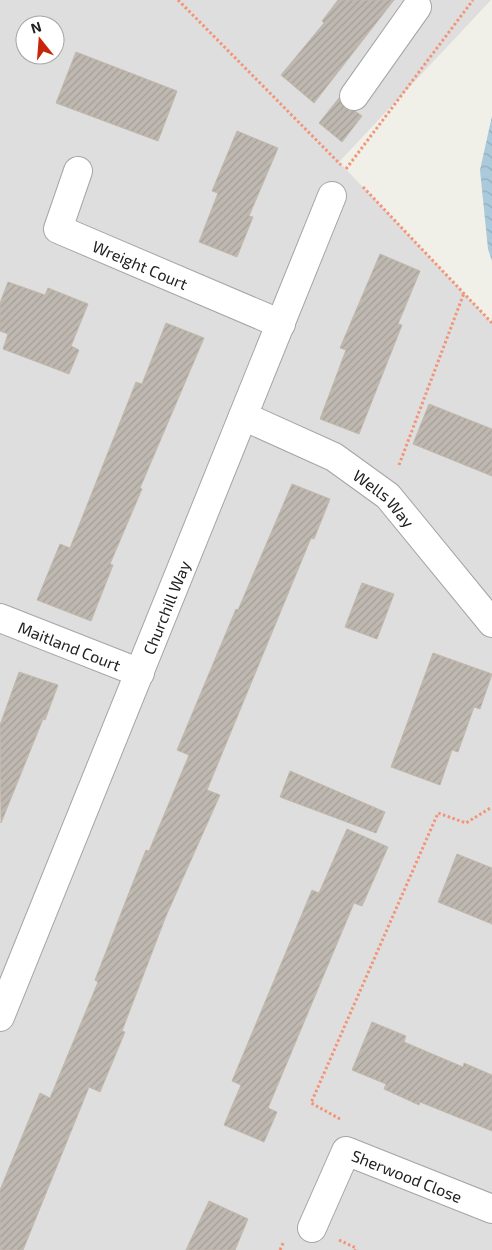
<svg xmlns="http://www.w3.org/2000/svg" width="492" height="1250" viewBox="0 0 492 1250" font-family="'Exo 2',sans-serif">
	<style>
		.residential { fill: #dfdede; fill-rule: evenodd }
		.water { fill: url(#water-waves) }
		.building { fill: url(#building-hatch); stroke: #c2b8ab }
		.lines { fill: none; stroke-linecap: round; stroke-linejoin: round }
		.minor-casing { stroke: #a5a5a5; stroke-width: 30 }
		.path { stroke: #f39476; stroke-width: 3; stroke-dasharray: 2.5 2.5; stroke-linecap: butt }
		.minor { stroke: #fff; stroke-width: 28 }
		.labels { text-anchor: middle; dominant-baseline: central; stroke-width: 5; stroke-linejoin: round; paint-order: stroke }
		.street-label { font-size: 16px; fill: #212121; stroke: #fff }
	</style>
	<defs>
		<pattern id="water-waves" width="16" height="10" patternUnits="userSpaceOnUse" patternTransform="scale(1.25)"><rect width="16" height="10" fill="#aacadc"/><path d="M0 5q4-4 8 0t8 0" fill="none" stroke="#92adbc"/></pattern>
		<pattern id="building-hatch" width="6" height="6" patternUnits="userSpaceOnUse" patternTransform="scale(1.25)"><rect width="6" height="6" fill="#beb8b1"/><path d="M-1 1l2-2M0 6l6-6M5 7l2-2" fill="none" stroke="#a39e98"/></pattern>
	</defs>
	<rect width="100%" height="100%" fill="#f0efe8"/>
	<!-- residential -->
	<path class="residential" d="M0,0H491L339,162L492,323V1250H0ZM25,25H55V55H25Z"/>
	<!-- water -->
	<path class="water" d="M492,116V261L488,249L480,170Z"/>
	<!-- building -->
	<path class="building" d="M338,0H394L314,103L281,75L324,23L322,21Z
		M76,52L177,91L158,141L56,103Z
		M339,98L345,108L355,111L362,116L342,142L319,123Z
		M237,131L278,148L249,216L253,217L237,257L199,242L218,193L212,191Z
		M380,254L420,271L398,324L402,325L359,434L320,419L346,350L340,348Z
		M8,282L45,295L48,288L88,304L71,346L79,350L69,374L3,349L8,334L0,331V303Z
		M166,323L204,338L140,488L142,489L110,564L113,565L91,621L37,600L60,544L70,548L136,382L142,384Z
		M429,404L492,429V476L413,444Z
		M292,484L330,499L314,539L311,538L207,790L220,795L166,916L122,1031L125,1032L100,1092L89,1087L23,1250H0V1190L40,1093L50,1098L98,982L95,980L134,880L146,850L149,851L189,755L177,750L236,609L238,610Z
		M362,583L394,594L377,639L345,627Z
		M433,653L492,674L480,709L474,707L458,752L452,750L440,785L391,767Z
		M19,672L58,685L45,720L43,719L1,823L0,725Z
		M290,771L385,812L376,833L280,797Z
		M347,829L388,847L362,906L354,903L268,1108L277,1112L264,1142L224,1125L241,1085L232,1081L312,890L319,893Z
		M457,854L492,868V924L438,902Z
		M372,1022L406,1036L404,1042L463,1067L464,1063L492,1075V1131L420,1102L419,1105L384,1089L386,1084L352,1070Z
		M209,1201L248,1219L235,1250H186Z"/>
	<g class="lines">
		<!-- minor casing -->
		<g class="minor-casing">
			<g id="minor">
				<path d="M354,96L417,7"/>
				<path id="s1" d="M78,171L58,229L281,324"/>
				<path id="s2" d="M243,416L334,457L388,496L492,623"/>
				<path id="s3" d="M0,618L140,673"/>
				<path id="s4" d="M0,1017L332,196"/>
				<path id="s5" d="M312,1228L346,1151L492,1209"/>
			</g>
		</g>
		<!-- path -->
		<path class="path" d="M178,0L341,165
			M346,169L473,0
			M363,187L492,323
			M399,465L464,293
			M340,1119L311,1103L438,813L466,823L492,807
			M339,1240L356,1248L355,1250
			M280,1250L284,1241"/>
		<!-- minor -->
		<use href="#minor" class="minor"/>
	</g>
	<g class="labels">
		<!-- street labels -->
		<g class="street-label">
			<text stroke="none"><textPath href="#s1" startOffset="151">Wreight Court</textPath></text>
			<text stroke="none"><textPath href="#s2" startOffset="165">Wells Way</textPath></text>
			<text stroke="none"><textPath href="#s4" startOffset="442">Churchill Way</textPath></text>
			<text stroke="none"><textPath href="#s3" startOffset="75">Maitland Court</textPath></text>
			<text stroke="none"><textPath href="#s5" startOffset="150">Sherwood Close</textPath></text>
		</g>
	</g>
	<!-- north arrow -->
	<g transform="translate(40 40) rotate(343)"><circle r="24" fill="#ffffff" stroke="#a6a6a6"/>
	<path d="M0-4L9 19L0 12L-9 19Z" fill="#c7240a"/>
	<text y="-8" font-size="14" font-weight="bold" text-anchor="middle" fill="#212121">N</text>
	</g>
</svg>
